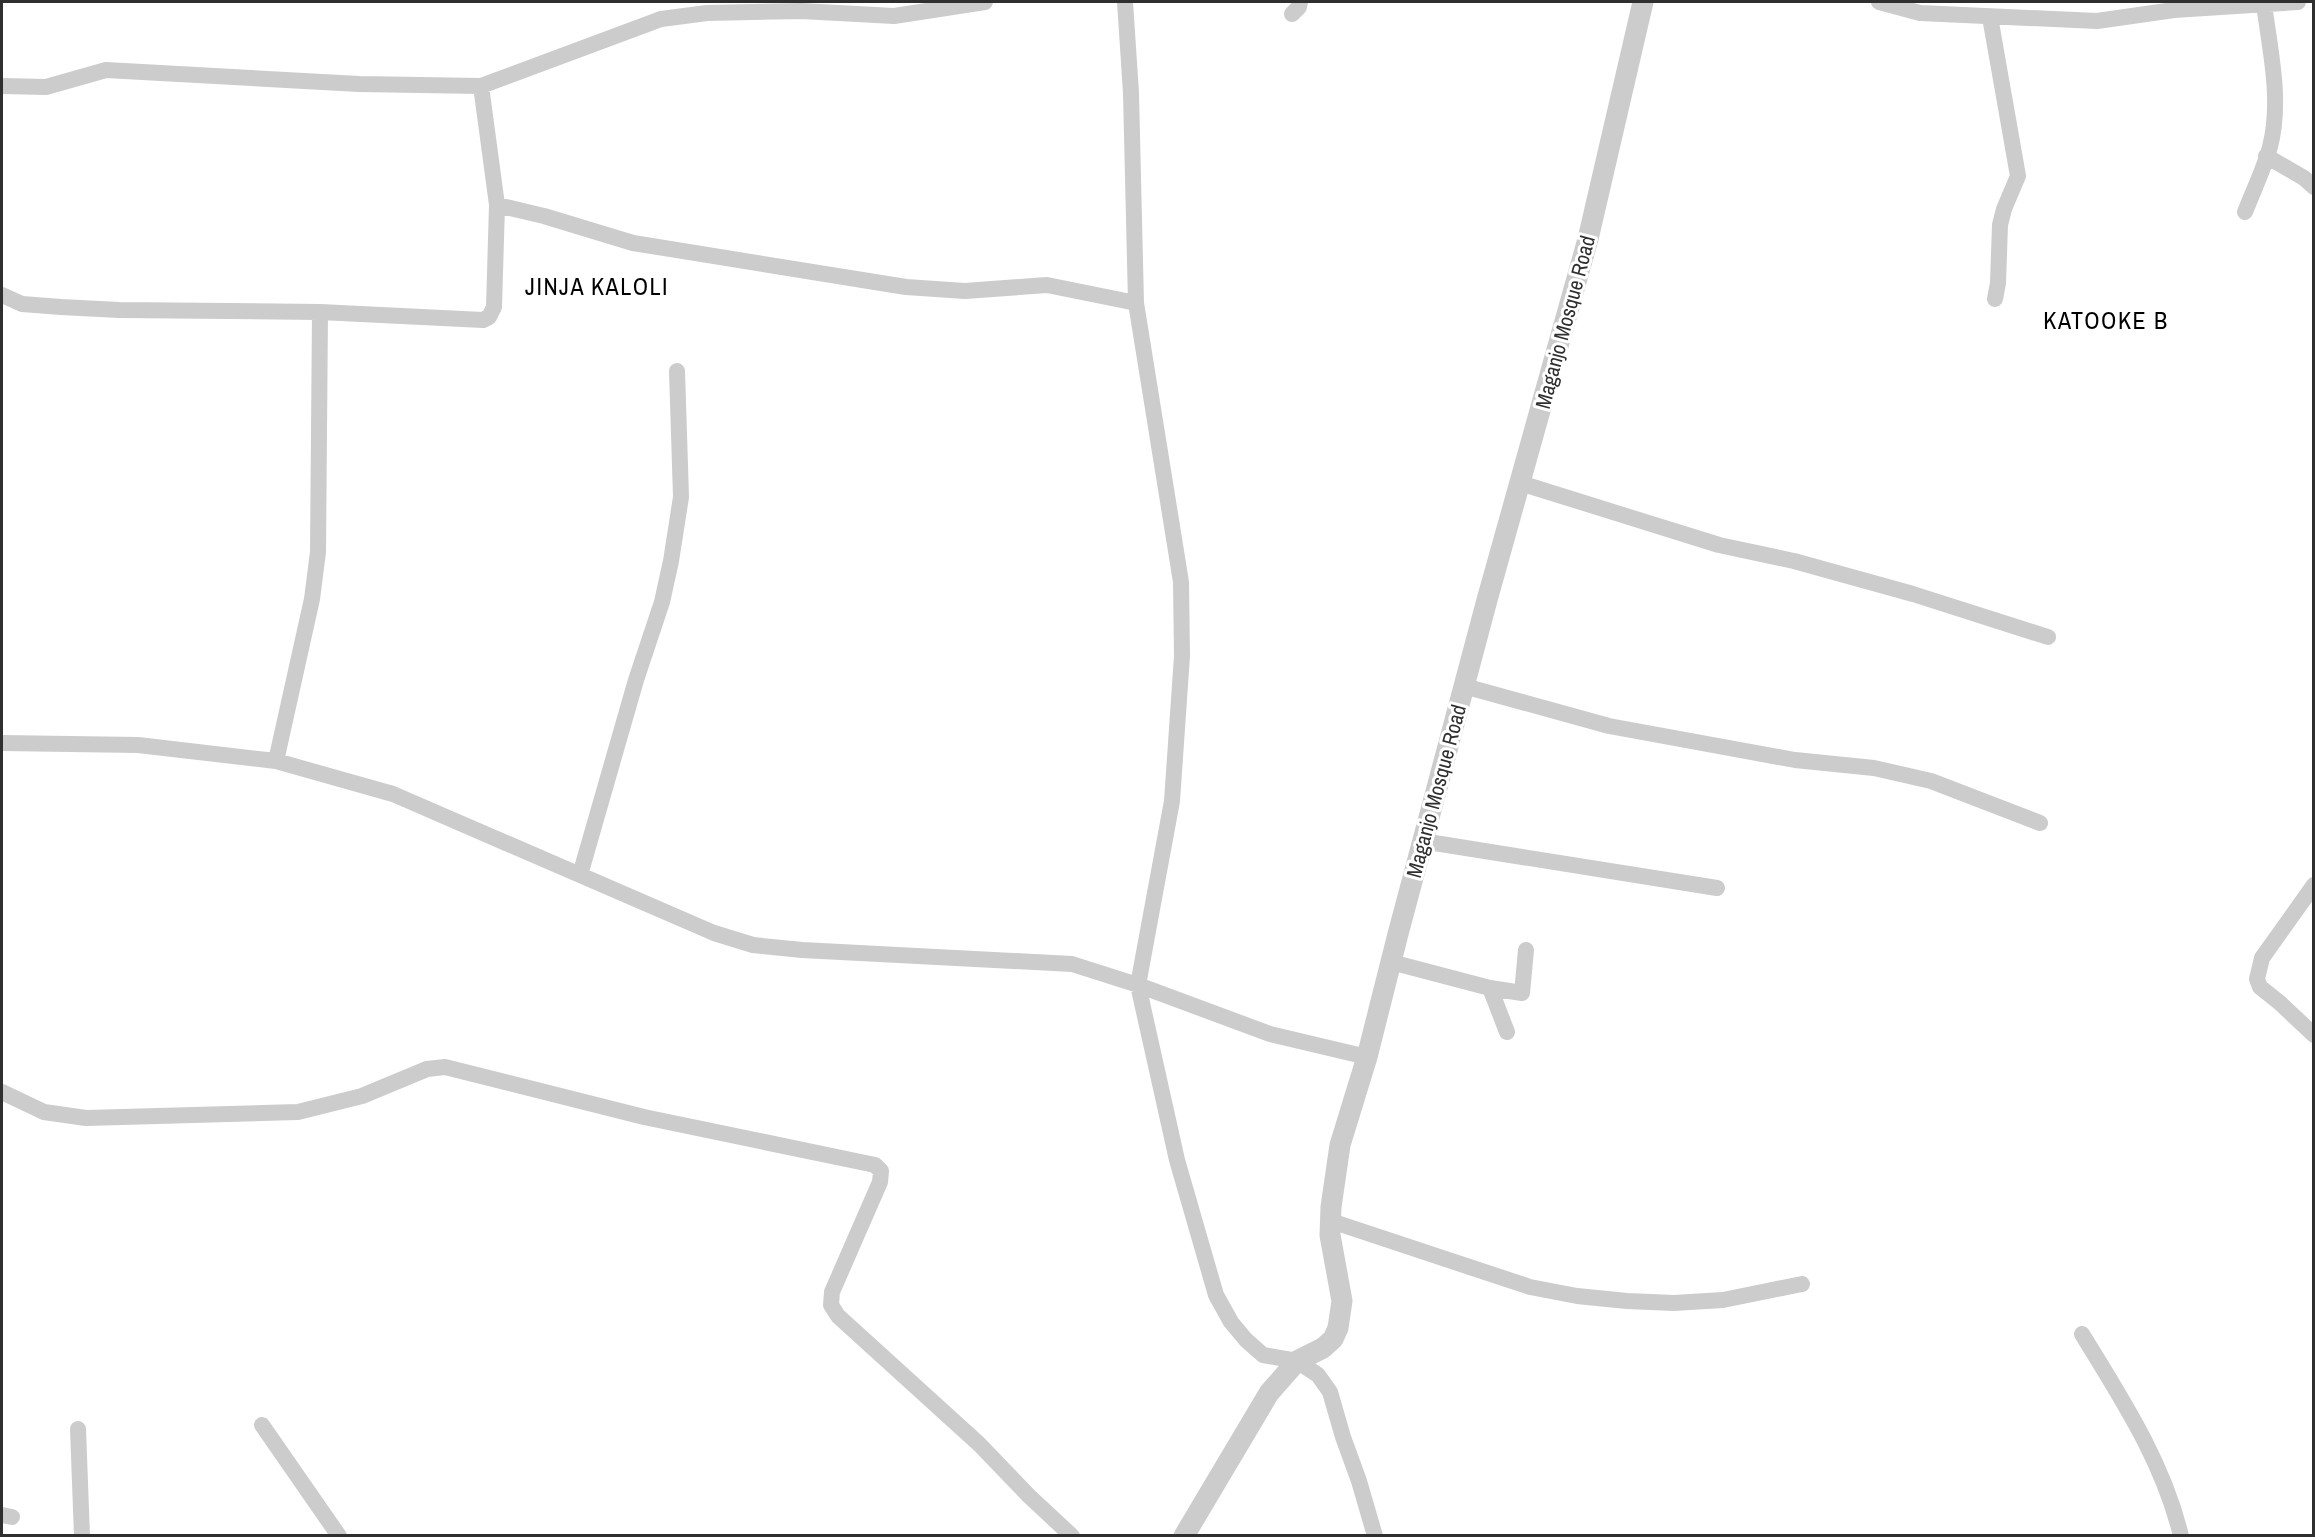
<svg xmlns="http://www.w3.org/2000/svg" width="2315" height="1537" viewBox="0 0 2315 1537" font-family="'Archivo Narrow',sans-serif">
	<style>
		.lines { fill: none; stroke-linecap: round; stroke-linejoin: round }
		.minor { stroke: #ccc; stroke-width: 16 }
		.tertiary { stroke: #ccc; stroke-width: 21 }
		.labels { text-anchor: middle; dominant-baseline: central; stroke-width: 6; stroke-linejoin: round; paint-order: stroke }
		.street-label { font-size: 21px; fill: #2f2f2f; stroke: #fff }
		.quarter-label { font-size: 24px; letter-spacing: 1.5px; fill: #000; stroke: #fff }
	</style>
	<rect width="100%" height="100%" fill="#fff"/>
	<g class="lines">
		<!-- minor -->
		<path class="minor" d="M1125,2L1131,93L1136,303L1181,582L1182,656L1172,801L1138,985L1177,1160L1216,1295L1231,1322L1246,1340L1263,1355L1297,1361L1318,1375L1330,1392L1343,1437L1359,1481L1375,1536
			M1879,2L1920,13L2097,21L2174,10L2298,2
			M1292,14L1299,7L1300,2
			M1990,17L2018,176L2004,209L2000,225L1998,283L1995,299
			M2,86L46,87L106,70L359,84L481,86L497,205L544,216L633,243L906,287L965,291L1047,285L1136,303
			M481,86L661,19L707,13L801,11L894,16L985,2
			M2266,156L2304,178L2314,187
			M2245,212C2253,191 2264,169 2270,147C2282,100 2270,51 2264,4
			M2,295L22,304L61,307L119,310L320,312L483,320L489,317L494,307L497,205
			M1520,483L1719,545L1794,561L1913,594L2048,637
			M1464,686L1609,726L1795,760L1874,768L1931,781L2040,823
			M2,743L138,745L276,761L393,794L714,933L753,945L802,950L1072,964L1138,985L1270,1034L1367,1057
			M276,761L312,599L318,552L320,312
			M1422,841L1717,888
			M580,875L636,680L662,602L671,561L681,497L677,371
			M2314,885L2262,958L2257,979L2260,987L2280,1003L2314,1035
			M1391,962L1490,988L1522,993L1526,950
			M1490,988L1507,1032
			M2,1092L44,1112L86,1118L298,1112L362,1096L427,1069L445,1067L644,1117L875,1165L881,1171L880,1182L832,1292L831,1305L838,1316L979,1444L1029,1496L1072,1536
			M1331,1221L1530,1287L1577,1296L1627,1301L1674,1303L1723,1300L1802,1284
			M2082,1334C2121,1398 2163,1461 2181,1536
			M262,1425L339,1536
			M78,1429L82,1536
			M2,1515L12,1517"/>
		<!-- tertiary -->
		<path class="tertiary" d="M1184,1536L1269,1393L1297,1361L1323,1348L1333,1339L1338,1328L1342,1301L1330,1235L1331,1207L1340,1145L1367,1057L1398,934L1487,600L1588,239L1643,2"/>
	</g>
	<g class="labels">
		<!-- street labels -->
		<g class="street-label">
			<text transform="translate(1565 322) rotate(-75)">Maganjo Mosque Road</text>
			<text transform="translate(1436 791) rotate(-75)">Maganjo Mosque Road</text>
		</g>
		<!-- quarter labels -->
		<g class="quarter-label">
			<text x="597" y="286">JINJA KALOLI</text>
			<text x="2106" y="320">KATOOKE B</text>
		</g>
	</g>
	<!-- border -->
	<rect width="2315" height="1537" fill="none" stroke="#2f2f2f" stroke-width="6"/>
</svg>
